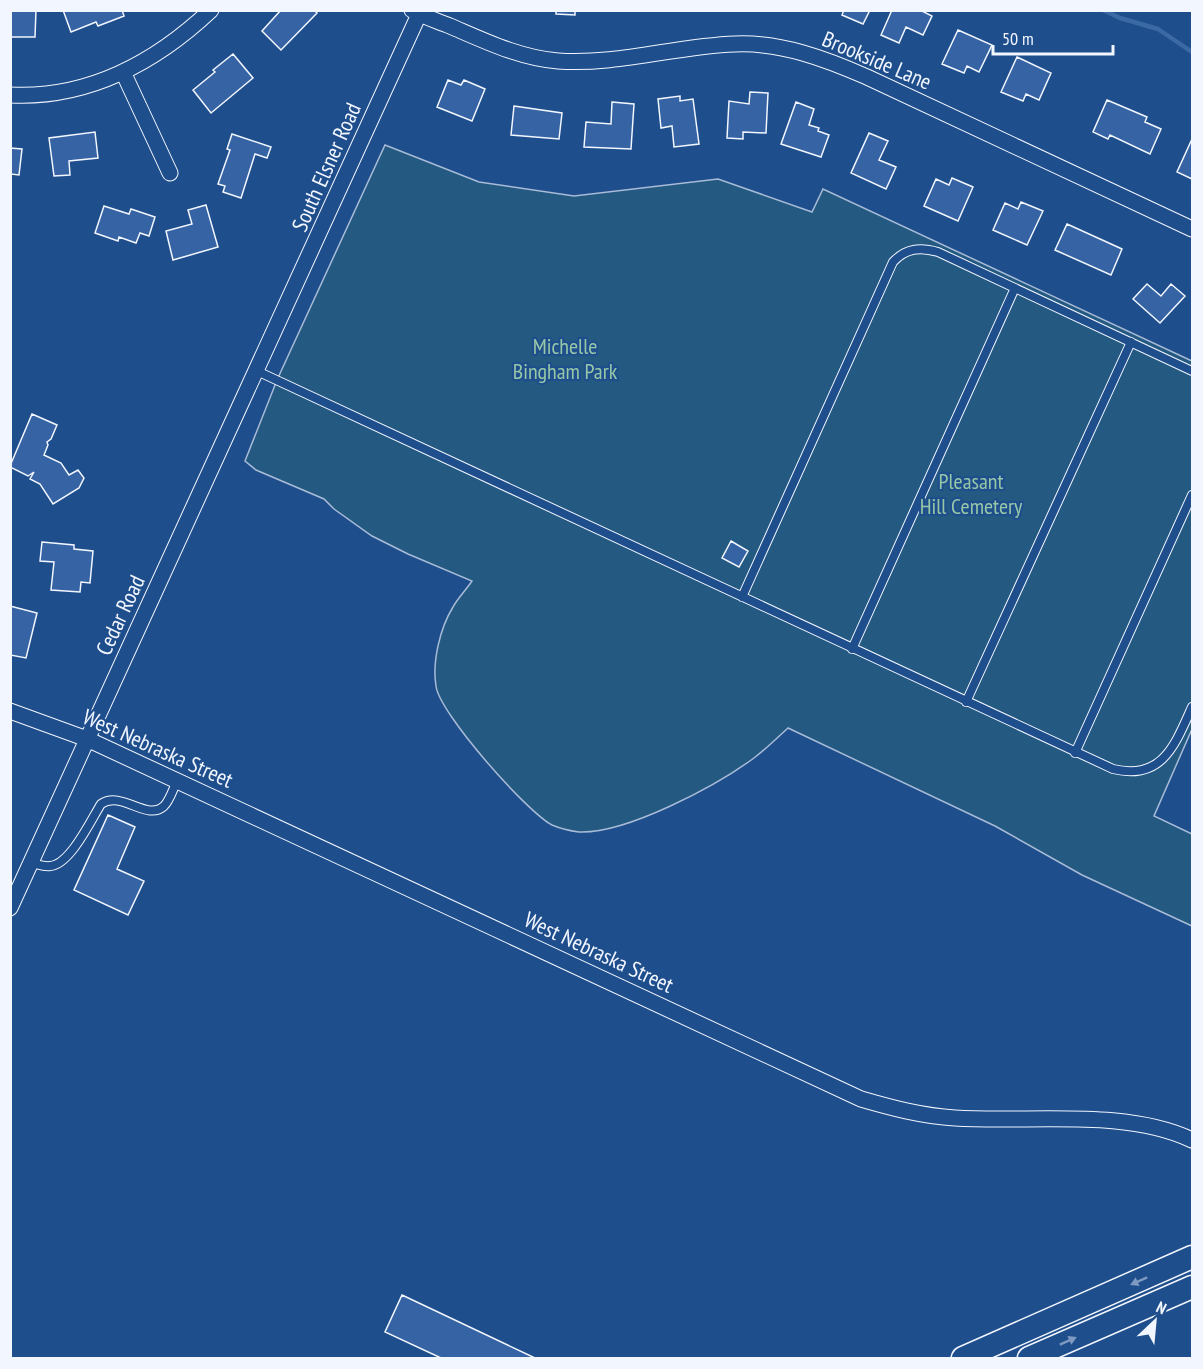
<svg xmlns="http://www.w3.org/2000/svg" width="1203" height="1369" viewBox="0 0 1203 1369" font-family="'PT Sans Narrow',sans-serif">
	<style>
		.green { fill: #245a82; stroke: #a8bbd7; stroke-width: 1.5 }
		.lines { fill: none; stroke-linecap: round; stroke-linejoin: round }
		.stream { stroke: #3b69a3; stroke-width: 4.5 }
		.building { fill: #3563a3; stroke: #f2f6ff; stroke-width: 1.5 }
		.service-casing { stroke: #f2f6ff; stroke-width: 10 }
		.minor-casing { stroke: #f2f6ff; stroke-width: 17 }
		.primary-casing { stroke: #f2f6ff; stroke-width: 25 }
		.service { stroke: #1f4e8c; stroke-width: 8 }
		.minor { stroke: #1f4e8c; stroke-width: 15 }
		.primary { stroke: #1f4e8c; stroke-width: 22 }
		.oneway { fill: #7e9ac0 }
		.labels { text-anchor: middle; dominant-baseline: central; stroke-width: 4.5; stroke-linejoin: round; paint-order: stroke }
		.street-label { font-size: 22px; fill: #f2f6ff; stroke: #1f4e8c }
		.park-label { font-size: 22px; fill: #97c8a6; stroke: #1f4e8c }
	</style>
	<rect width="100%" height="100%" fill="#1f4e8c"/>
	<!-- green -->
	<path class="green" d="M385,145L479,182L574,196L718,179L812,212L823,189L1192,361V729L1154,816L1192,834V926L1082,875L995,826L788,728C777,738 766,749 754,758C716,786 626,834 579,832C571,831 559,828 552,825C527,812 439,713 436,686C432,662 440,628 453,607C458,598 466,590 472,581L408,554L372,536L334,509L324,499L256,470L245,461L277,380Z"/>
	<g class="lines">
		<!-- stream -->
		<path class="stream" d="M1103,10L1120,18L1158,29L1192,52"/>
	</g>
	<!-- building -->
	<path class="building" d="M11,10H36L35,37H11Z
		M63,10H122L124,16L98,26L96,22L71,32Z
		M281,10H314L317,13L281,50L262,31Z
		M556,10H575V15L556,14Z
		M844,10H870L863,24L842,15Z
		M892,10H920L932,16L923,35L906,27L899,43L881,35Z
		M958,30L992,45L979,72L967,66L964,73L942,64Z
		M233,54L253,78L211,113L193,90L215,72L213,70Z
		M1017,57L1051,73L1039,100L1026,94L1023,101L1001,92Z
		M448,80L461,85L464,80L485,89L472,121L437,107Z
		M750,92L768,93L766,133L743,132V139L727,138L729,101L749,104Z
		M680,96V101L693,99L699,144L674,147L672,126L661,128L658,99Z
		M1107,100L1147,117L1145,122L1161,129L1150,154L1110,135L1108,139L1093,132Z
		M612,102L634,104L631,149L584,147L586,122L611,124Z
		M796,102L814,109L809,125L819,128L818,131L829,135L821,157L781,144Z
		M514,106L562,113L559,139L511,135Z
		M95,132L98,158L69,161L70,175L54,176L49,138Z
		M869,133L888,141L879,160L896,167L886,189L851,173Z
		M232,134L271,147L267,158L255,154L241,198L223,192L225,186L218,184L230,150L227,149Z
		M1192,139V179L1177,172Z
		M10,148L22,149L19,175L11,174L10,180Z
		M952,178L973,187L958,221L924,206L936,179L949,185Z
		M1021,202L1043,211L1027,245L993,230L1005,203L1018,209Z
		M206,205L218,247L173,260L166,231L192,224L188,210Z
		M104,206L129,214L131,209L155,217L149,236L140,233L136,243L119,237L118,241L95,233Z
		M1067,224L1122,249L1111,275L1055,250Z
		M1147,284L1161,296L1171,284L1185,296L1160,323L1133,299Z
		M32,414L57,425L51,439L47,442L48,445L44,455L61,463L69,475L78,470L84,478L79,488L53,504L40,484L30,479L34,472L28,476L12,468L10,466Z
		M731,541L748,551L739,567L722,558Z
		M42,542L74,545V549L93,551L90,583L81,582L80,592L51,590L54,562L40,561Z
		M10,606L37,613L26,658L10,655Z
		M108,815L135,827L117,869L144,881L128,915L74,890Z
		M402,1295L535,1358H441L385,1332Z"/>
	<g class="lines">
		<!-- service casing -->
		<g class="service-casing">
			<path id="service" d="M257,371L1113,769C1162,781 1175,745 1192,707
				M742,597L893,262C906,248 920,247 938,252L1192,371
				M852,649L1015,288
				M966,702L1131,342
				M1075,753L1192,495
				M31,863C37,864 44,867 50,866C70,865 91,820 101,804C122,790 147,822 164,806C170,800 173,789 177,781"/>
		</g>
		<!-- minor casing -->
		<g class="minor-casing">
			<path id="minor" d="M412,10C424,17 438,21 450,26C485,41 520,58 558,61C618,65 676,46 735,44C781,42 826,59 867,77L1192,229
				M123,72L170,173
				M10,95C88,99 156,62 211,10
				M10,711L87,739L861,1099C892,1108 922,1116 955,1118C1029,1123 1125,1108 1192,1140
				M10,908L421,10"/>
		</g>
		<!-- primary casing -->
		<g class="primary-casing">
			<path id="primary" d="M963,1358L1192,1257
				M1029,1358L1192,1287"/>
		</g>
		<!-- service -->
		<use href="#service" class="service"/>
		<!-- minor -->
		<use href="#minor" class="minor"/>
		<!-- primary -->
		<use href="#primary" class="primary"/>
	</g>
	<!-- one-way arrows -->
	<defs><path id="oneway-solid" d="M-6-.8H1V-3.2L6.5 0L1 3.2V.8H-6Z" transform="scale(1.5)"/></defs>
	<g class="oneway">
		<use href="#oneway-solid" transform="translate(1139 1281) rotate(156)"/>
		<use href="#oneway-solid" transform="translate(1068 1341) rotate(-24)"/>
	</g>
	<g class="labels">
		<!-- street labels -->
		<g class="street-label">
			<text transform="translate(877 60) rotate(23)">Brookside Lane</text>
			<text transform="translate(326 167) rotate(-66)">South Elsner Road</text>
			<text transform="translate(120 615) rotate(-65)">Cedar Road</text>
			<text transform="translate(158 748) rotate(24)">West Nebraska Street</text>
			<text transform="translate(599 952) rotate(25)">West Nebraska Street</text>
		</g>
		<!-- park labels -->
		<g class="park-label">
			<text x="565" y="346">Michelle<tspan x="565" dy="25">Bingham Park</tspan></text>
			<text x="971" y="481">Pleasant<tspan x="971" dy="25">Hill Cemetery</tspan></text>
		</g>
	</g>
	<!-- border -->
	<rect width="1203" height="1369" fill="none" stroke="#f2f6ff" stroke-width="24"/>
	<!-- north arrow -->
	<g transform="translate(1155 1321) rotate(26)" stroke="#1f4e8c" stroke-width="4.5" paint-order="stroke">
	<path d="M0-4.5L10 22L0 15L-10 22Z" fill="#f2f6ff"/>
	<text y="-9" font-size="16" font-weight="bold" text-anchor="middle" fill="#f2f6ff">N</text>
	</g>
	<!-- scale -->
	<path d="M993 45v9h120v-9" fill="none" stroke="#f2f6ff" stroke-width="3"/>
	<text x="1002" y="45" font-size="18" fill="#f2f6ff" stroke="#1f4e8c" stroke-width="4.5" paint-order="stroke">50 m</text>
</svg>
